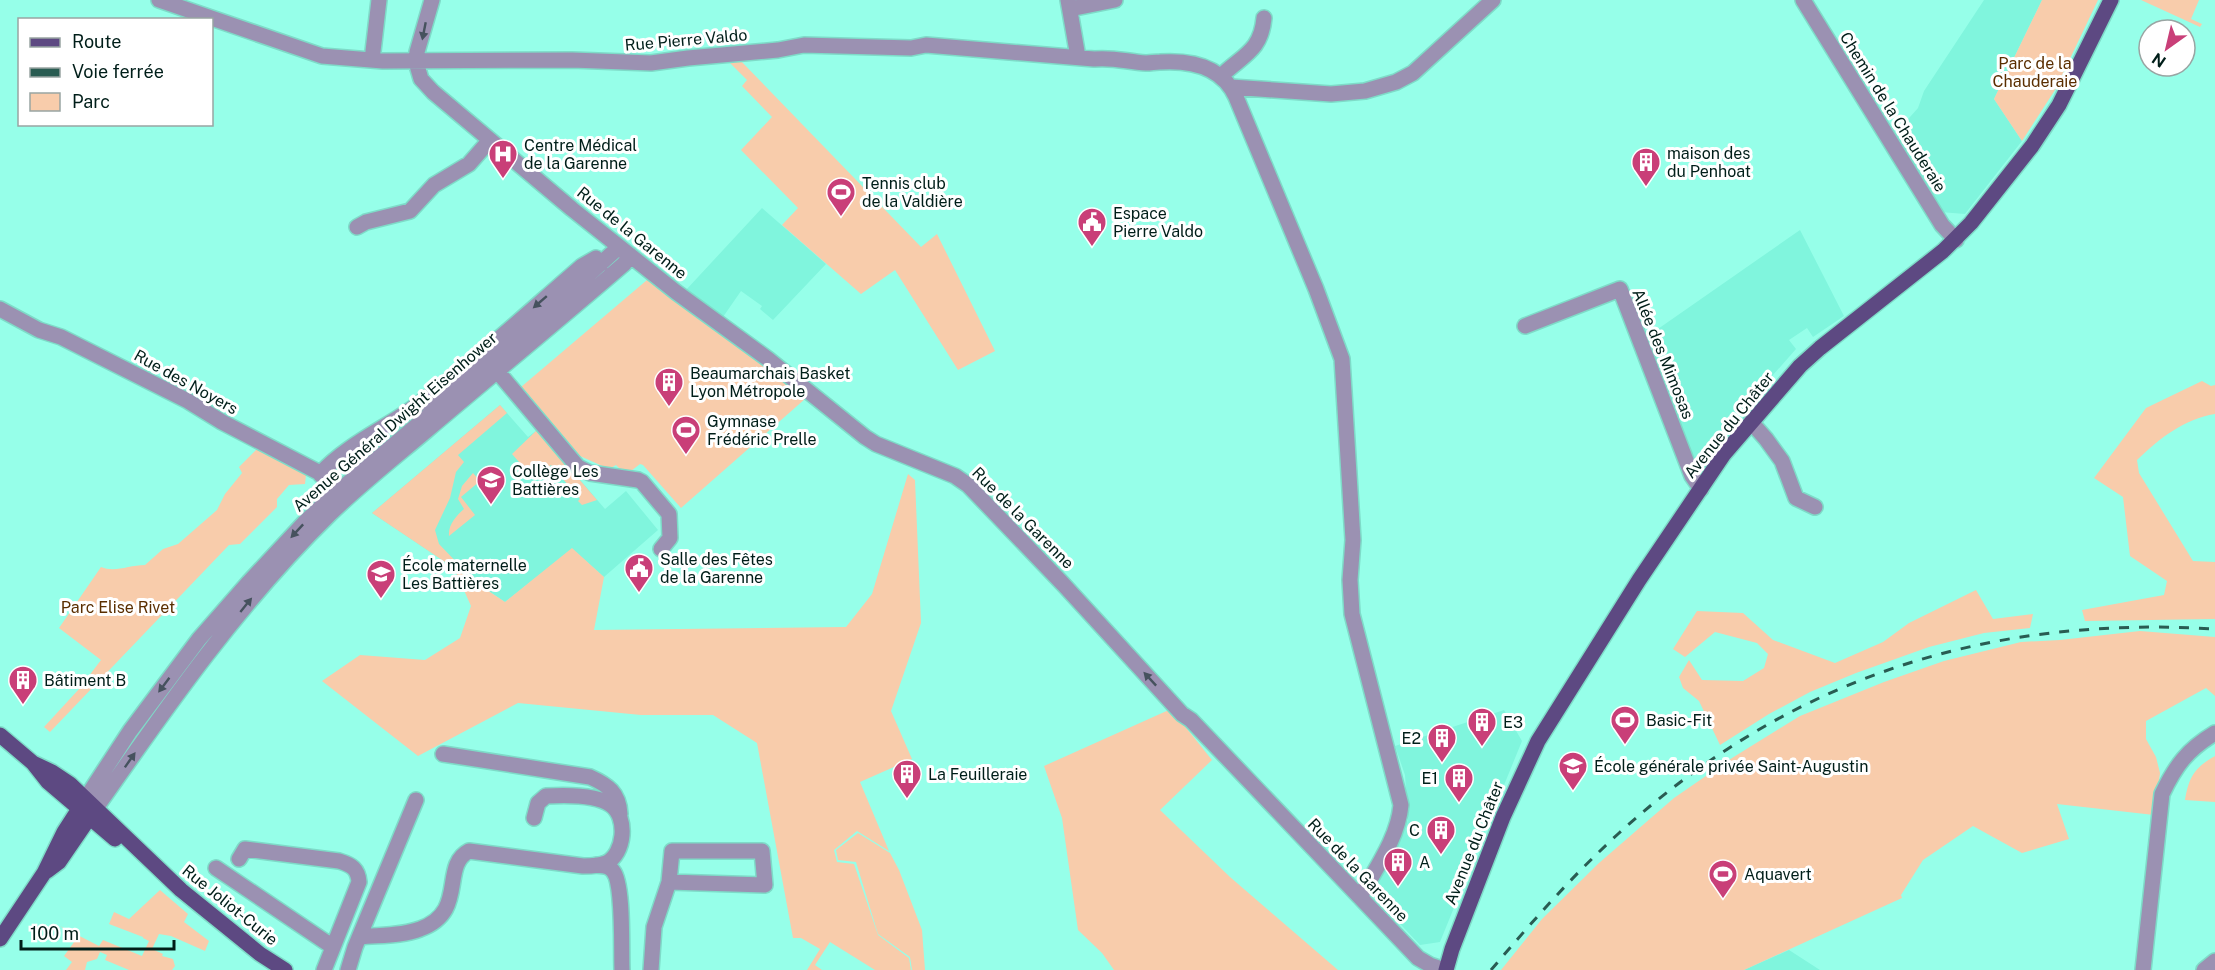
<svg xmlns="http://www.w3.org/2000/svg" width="2215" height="970" viewBox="0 0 2215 970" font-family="'Public Sans',sans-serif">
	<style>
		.built { fill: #80f5dd }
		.green { fill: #f8ccab }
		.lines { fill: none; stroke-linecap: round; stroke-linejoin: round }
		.minor-casing { stroke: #7edbc8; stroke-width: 18 }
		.major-casing { stroke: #7edbc8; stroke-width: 18 }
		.minor { stroke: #9b91b2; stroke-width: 15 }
		.major { stroke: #5d4982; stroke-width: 15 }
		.rail { stroke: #295c52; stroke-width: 3; stroke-dasharray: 10 10; stroke-linecap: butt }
		.oneway { fill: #46525e }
		.labels { text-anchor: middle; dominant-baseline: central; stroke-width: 6; stroke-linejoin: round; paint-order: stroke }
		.street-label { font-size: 16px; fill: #001e19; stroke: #fff }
		.park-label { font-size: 16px; fill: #5a2e00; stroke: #fff }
		.poi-label { font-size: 16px; fill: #001e19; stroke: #fff; text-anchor: start }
	</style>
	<rect width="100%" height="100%" fill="#96ffe9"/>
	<!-- built -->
	<path class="built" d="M1984,0H2042L1994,99L2022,141L1965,214L1940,212L1894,135L1918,108L1924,91Z
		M762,208L826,264L773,320L760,309L762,306L741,291L723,317L686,290Z
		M1800,230L1844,316L1813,337L1807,328L1789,340L1796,349L1728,426L1696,474L1645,338Z
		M500,405L528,437L537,430L605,509L626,491L658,530L604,577L572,549L505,602L372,513Z
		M1504,710L1522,741L1440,942L1420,945L1370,892L1408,820L1405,775L1395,746Z
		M1789,950L1820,970H1744Z"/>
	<!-- green -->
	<path class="green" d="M2042,0H2098L2055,90L2022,141L1994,99Z
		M2141,0H2199L2191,19L2202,24L2200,27Z
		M739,59L921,247L937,234L995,351L958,370L895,270L861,294L782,225L798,208L741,150L772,117L742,86L747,80L728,61Z
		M647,280L762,364L805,399L681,508L643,465L640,464L631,471L621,470L616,465L609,469L580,456L521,387Z
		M2202,381L2211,386L2215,385V414C2184,419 2160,438 2137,460L2139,473L2193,561L2215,562V619L2085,621L2082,610L2164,595L2167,581L2130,556L2123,497L2094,478L2146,408Z
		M500,405L507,413L458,455L464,462L456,472L450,498L435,530L439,544L463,569L460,572L505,602L572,548L604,577L594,630L846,627L872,594L908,474L915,480L921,623L891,711L912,759L860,782L889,851L857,831L834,850L837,862L854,864L878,935L909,958L911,970H875L830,942L815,965L822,970H807L820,949L801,938H793L757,743L713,715H641L518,703L418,756L322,681L360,655L425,660L460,638L471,606L454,568L372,513Z
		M537,430L597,500L582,505L578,501L580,499L551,465L534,479L512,454Z
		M257,449L306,475L305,484L289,485L277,499V507L240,544L229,545L50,732L44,727L79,689L101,660L59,628L101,567C115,573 129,565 145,565L163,549L178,544L217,510L225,494L242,473L239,467Z
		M473,473L480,481L461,497L475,515L449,536C448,525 456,516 464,509L458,499L462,486Z
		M1976,590L1993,619L2033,614L2030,628L1984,633L1929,647L1856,673L1810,692L1769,714L1720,745L1699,701L1683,688L1679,677L1689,660L1702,680L1743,681L1764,668L1768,654L1757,643L1715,632L1685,657L1673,649L1697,611L1743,613L1773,640L1835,663L1883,642L1909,623Z
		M2140,631L2215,637V696L2206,688L2146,721V739L2156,757L2160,773L2154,815L2057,804L2069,839L2022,853L1973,826L1923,860L1901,895L1902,898L1744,970H1501L1542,919L1599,863L1674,798L1732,758L1800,716L1884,682L1944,661L2021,642L2060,640Z
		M1171,709L1212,760L1160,810L1230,877L1338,970H1114L1102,953L1078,930L1062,818L1044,766Z
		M2215,756V802L2185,800C2189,777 2194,768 2215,756Z
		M858,833L890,853L899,870L922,930L925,970H912L910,957L878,934L856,862L838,860L836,850Z
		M160,890L188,914L184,922L209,941L205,951L171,936L159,934L152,949L163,954L162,956L173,959L175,966L172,970H129L105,960L107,955L100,952L97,959L87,962L85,970H66L72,962L64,956L77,938L60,926L99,946L103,940L142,956L149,941L143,938V937L109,924L114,912L129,919Z"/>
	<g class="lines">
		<!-- minor casing -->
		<g class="minor-casing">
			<path id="minor" d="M159,0L322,56L383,61L572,60L651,63L688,58L778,50L804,45L911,48L926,45L1094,59C1115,57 1127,62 1146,63C1151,63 1155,62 1160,62C1191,60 1222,66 1236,97L1316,289L1342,359L1353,540L1350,580L1352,614L1401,805C1398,838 1376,868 1360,897
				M432,0L417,52L416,62L421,79L433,92L572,209L676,292L768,359L865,437L876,444L955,476L968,485L1063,584L1182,714L1191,720L1418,958L1430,965L1445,970
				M1068,0L1078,57
				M1803,0L1942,225L1956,240
				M1070,9L1115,0
				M372,60L379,0
				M1221,76C1243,55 1261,51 1264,18
				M1231,87L1331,94L1365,91L1396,82L1413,73L1493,0
				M357,227L366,222L410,211L434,185L469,164L490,140
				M0,309L39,330L61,337L188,401L222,422L318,472L342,498
				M1525,326L1620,289L1692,476L1701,489
				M492,365L578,467L590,473L638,480L642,482L669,514L670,538L661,549
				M1751,422L1766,439L1782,461L1796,498L1815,507
				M320,474C348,443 391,426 424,400C479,358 530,311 582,266L596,258L601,264
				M443,754L590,777C608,785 619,793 620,814
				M86,798L130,731L199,639L249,582L304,523L329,499L483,370L619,247
				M96,808C168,705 240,602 330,514C361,484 394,458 426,431C492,375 559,320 624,264L630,255
				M239,859L245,849L339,861C352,865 358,869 359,882L324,970
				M596,865C603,866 609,865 613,871C624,884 621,951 622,970
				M216,868L333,947
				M360,937C379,935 402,936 420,929C468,912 440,866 469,851L583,866C590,866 599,866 606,863C625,854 628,817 611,805C596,794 564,795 546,796L538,803L534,818
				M348,970L355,947L416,800
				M651,970L654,927L669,882L672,851H762L765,885L669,882
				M2143,970L2162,794C2176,765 2187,750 2215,733
				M2204,970L2215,961"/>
		</g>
		<!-- major casing -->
		<g class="major-casing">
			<path id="major" d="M0,735L33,763L48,782L115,839
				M33,763L52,772L70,784L181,890L260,954L285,970
				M47,871L59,862L94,811
				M0,939L44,873L64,832L84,801
				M1446,970L1452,949L1503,817L1538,741L1639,580L1724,454L1800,366L1820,348L1943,251L1971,223L2032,146L2059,105L2111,0"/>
		</g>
		<!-- minor -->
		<use href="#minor" class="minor"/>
		<!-- major -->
		<use href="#major" class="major"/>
		<!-- rail -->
		<path class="rail" d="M1491,970C1531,923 1572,876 1618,834C1789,678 1986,615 2215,629"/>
	</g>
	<!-- one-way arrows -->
	<defs><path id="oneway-solid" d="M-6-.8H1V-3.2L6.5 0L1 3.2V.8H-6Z" transform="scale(1.5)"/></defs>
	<g class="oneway">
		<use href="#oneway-solid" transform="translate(424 31) rotate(101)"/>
		<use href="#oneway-solid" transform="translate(540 302) rotate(139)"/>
		<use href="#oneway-solid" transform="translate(297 531) rotate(133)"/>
		<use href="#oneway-solid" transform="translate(246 605) rotate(-51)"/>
		<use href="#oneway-solid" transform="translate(1150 679) rotate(-133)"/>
		<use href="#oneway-solid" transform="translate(164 685) rotate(127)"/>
		<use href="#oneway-solid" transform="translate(130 760) rotate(-55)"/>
	</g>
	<!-- icons -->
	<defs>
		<g id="hospital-pin" transform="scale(1.5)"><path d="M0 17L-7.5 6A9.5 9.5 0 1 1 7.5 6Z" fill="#c93f78" stroke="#fff"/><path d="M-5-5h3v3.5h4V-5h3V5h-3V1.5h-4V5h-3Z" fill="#fff"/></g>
		<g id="building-pin" transform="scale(1.5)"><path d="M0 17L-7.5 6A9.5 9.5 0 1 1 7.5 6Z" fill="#c93f78" stroke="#fff"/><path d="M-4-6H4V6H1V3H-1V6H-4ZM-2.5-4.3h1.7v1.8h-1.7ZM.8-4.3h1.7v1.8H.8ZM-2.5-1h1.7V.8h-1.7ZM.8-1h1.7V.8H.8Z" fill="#fff"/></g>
		<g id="stadium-pin" transform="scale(1.5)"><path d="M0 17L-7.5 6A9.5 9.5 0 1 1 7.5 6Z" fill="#c93f78" stroke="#fff"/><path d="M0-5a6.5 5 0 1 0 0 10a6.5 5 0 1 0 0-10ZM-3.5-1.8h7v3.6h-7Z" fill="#fff"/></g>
		<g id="civic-pin" transform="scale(1.5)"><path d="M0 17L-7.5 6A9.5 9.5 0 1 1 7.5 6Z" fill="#c93f78" stroke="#fff"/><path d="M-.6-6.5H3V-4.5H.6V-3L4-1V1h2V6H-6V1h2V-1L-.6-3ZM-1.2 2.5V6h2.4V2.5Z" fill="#fff"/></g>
		<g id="school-pin" transform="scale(1.5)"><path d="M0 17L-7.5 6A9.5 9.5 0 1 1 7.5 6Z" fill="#c93f78" stroke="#fff"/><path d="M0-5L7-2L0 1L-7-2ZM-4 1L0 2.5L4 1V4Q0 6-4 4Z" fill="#fff"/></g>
	</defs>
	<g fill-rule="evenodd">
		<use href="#hospital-pin" x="503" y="154"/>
		<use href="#building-pin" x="1646" y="162"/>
		<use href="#stadium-pin" x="841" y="192"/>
		<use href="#civic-pin" x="1092" y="222"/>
		<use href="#building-pin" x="669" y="382"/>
		<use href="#stadium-pin" x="686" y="430"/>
		<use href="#school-pin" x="491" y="480"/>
		<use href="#civic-pin" x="639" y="568"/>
		<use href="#school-pin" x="381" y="574"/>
		<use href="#building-pin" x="23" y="680"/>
		<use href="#stadium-pin" x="1625" y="720"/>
		<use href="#building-pin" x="1482" y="722"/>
		<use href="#building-pin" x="1442" y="738"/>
		<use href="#school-pin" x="1573" y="766"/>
		<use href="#building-pin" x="907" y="774"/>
		<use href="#building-pin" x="1459" y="778"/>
		<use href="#building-pin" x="1441" y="830"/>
		<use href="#building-pin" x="1398" y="862"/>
		<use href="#stadium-pin" x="1723" y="874"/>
	</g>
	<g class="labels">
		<!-- street labels -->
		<g class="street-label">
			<text transform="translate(686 40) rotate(-5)">Rue Pierre Valdo</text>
			<text transform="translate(1893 112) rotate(58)">Chemin de la Chauderaie</text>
			<text transform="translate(632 233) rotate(39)">Rue de la Garenne</text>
			<text transform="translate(1663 354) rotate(68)">Allée des Mimosas</text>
			<text transform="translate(186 382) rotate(29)">Rue des Noyers</text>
			<text transform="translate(395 422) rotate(-41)">Avenue Général Dwight Eisenhower</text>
			<text transform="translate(1729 425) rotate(-51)">Avenue du Châter</text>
			<text transform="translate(1023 518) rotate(45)">Rue de la Garenne</text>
			<text transform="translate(1474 843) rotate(-68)">Avenue du Châter</text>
			<text transform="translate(1358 870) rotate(46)">Rue de la Garenne</text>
			<text transform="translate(230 905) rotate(39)">Rue Joliot-Curie</text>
		</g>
		<!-- park labels -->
		<g class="park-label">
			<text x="2035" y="63">Parc de la<tspan x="2035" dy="18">Chauderaie</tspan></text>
			<text x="118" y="607">Parc Elise Rivet</text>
		</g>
		<!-- poi labels -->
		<g class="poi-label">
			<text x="524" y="145">Centre Médical<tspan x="524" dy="18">de la Garenne</tspan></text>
			<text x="1667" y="153">maison des<tspan x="1667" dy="18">du Penhoat</tspan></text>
			<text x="862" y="183">Tennis club<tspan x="862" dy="18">de la Valdière</tspan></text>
			<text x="1113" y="213">Espace<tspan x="1113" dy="18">Pierre Valdo</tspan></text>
			<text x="690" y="373">Beaumarchais Basket<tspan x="690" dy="18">Lyon Métropole</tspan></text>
			<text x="707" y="421">Gymnase<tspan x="707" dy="18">Frédéric Prelle</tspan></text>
			<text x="512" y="471">Collège Les<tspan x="512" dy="18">Battières</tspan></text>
			<text x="660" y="559">Salle des Fêtes<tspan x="660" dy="18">de la Garenne</tspan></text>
			<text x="402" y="565">École maternelle<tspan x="402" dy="18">Les Battières</tspan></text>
			<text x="44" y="680">Bâtiment B</text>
			<text x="1646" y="720">Basic-Fit</text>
			<text x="1503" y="722">E3</text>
			<text x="1421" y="738" text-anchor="end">E2</text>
			<text x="1594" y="766">École générale privée Saint-Augustin</text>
			<text x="928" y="774">La Feuilleraie</text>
			<text x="1438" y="778" text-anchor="end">E1</text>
			<text x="1420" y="830" text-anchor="end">C</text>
			<text x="1419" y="862">A</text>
			<text x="1744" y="874">Aquavert</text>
		</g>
	</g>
	<!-- legend -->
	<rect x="18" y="18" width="195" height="108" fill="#ffffff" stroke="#99a5a3" stroke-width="1.5"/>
	<rect x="30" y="38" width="30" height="9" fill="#5d4982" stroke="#99a5a3" stroke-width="1.5"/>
	<text x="72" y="48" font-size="18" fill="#001e19">Route</text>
	<rect x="30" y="68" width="30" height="9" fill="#295c52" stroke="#99a5a3" stroke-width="1.5"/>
	<text x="72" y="78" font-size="18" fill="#001e19">Voie ferrée</text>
	<rect x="30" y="93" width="30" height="18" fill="#f8ccab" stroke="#99a5a3" stroke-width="1.5"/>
	<text x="72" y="108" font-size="18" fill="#001e19">Parc</text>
	<!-- north arrow -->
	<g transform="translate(2167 48) rotate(214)"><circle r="28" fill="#ffffff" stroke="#99a5a3" stroke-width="1.5"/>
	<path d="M0-4.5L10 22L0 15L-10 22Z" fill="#c93f78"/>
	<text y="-9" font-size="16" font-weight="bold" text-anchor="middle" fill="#001e19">N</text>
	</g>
	<!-- scale -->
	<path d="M21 940v9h153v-9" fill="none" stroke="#001e19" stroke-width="3"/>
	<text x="30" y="940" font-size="18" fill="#001e19" stroke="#ffffff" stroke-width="4.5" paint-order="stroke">100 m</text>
</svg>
